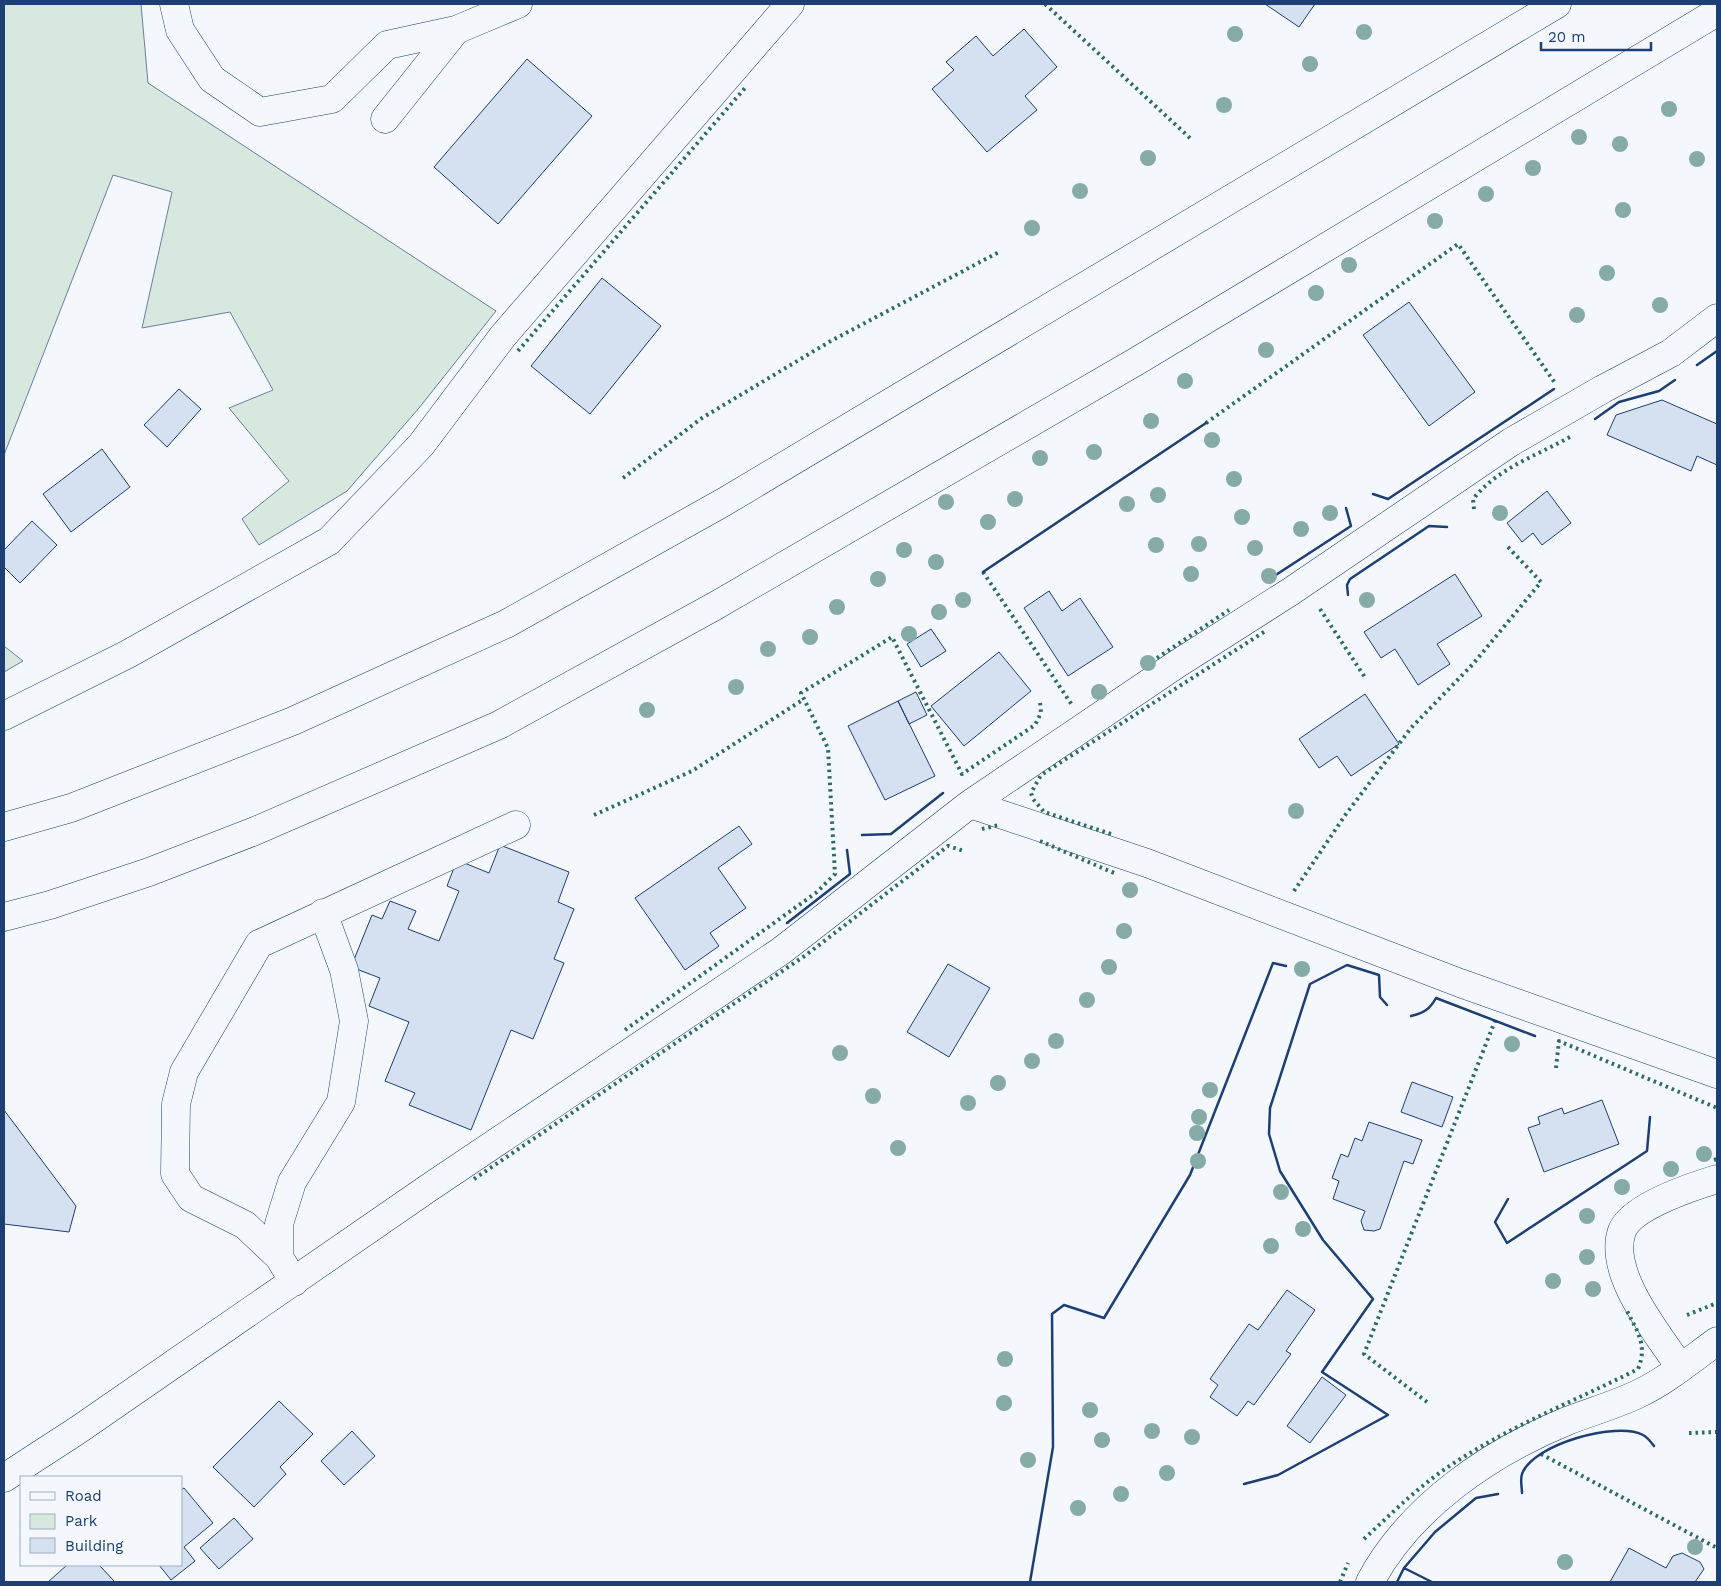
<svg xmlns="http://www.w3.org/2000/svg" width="1721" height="1586" viewBox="0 0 1721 1586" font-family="'Work Sans',sans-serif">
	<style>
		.green { fill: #d7e8df; stroke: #687fa3 }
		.building { fill: #d5e0f0; stroke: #1d3f73 }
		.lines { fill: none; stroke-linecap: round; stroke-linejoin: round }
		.minor-casing { stroke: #1d3f73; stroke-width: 29 }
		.highway-casing { stroke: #1d3f73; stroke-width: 29 }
		.minor { stroke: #f4f7fb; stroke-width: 28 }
		.highway { stroke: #f4f7fb; stroke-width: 28 }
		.hedge { stroke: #2c6c60; stroke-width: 4; stroke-dasharray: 2.5 4; stroke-linecap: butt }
		.wall { stroke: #1d3f73; stroke-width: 2.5 }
		.tree { fill: #86aba6 }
	</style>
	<rect width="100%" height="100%" fill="#f4f7fb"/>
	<!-- green -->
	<path class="green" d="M4,4H141L148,83L496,311L419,408L347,491L259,545L242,519L289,481L229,408L273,390L230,312L142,328L172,192L113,175L4,455Z
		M4,646L23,661L4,672Z"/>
	<!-- building -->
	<path class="building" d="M1265,4H1315L1299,27Z
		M1024,29L1057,67L1025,96L1037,110L987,152L932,89L954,70L946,62L976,36L993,56Z
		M527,59L592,116L498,224L434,167Z
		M602,278L661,326L590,414L531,366Z
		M1409,302L1475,392L1429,426L1363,335Z
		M179,389L201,409L167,447L144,425Z
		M1662,400L1717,424V465L1697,456L1691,471L1607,435L1616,415Z
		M102,449L130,487L71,532L43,494Z
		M1547,491L1571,523L1542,545L1533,533L1522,542L1507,523Z
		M32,521L57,545L20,583L4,567V550Z
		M1455,574L1482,616L1437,644L1450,664L1418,685L1395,649L1381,658L1364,632Z
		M1049,591L1062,611L1080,598L1113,647L1068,676L1024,608Z
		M931,629L946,651L921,667L907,644Z
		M999,652L1031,691L964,746L931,706Z
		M916,692L927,715L909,724L898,701Z
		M1365,694L1399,744L1351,776L1337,756L1319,768L1299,739Z
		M898,701L935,776L885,800L848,726Z
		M739,826L752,844L718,868L746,908L710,933L719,946L685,970L635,898Z
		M500,845L569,872L558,902L574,909L554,959L564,963L533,1039L511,1030L471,1130L409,1105L415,1093L385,1081L409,1022L369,1006L380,978L351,967L372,915L382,919L390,901L416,911L408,929L439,941L459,891L447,886L457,860L489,873Z
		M948,964L990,988L949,1057L907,1032Z
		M1412,1082L1453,1097L1442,1127L1401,1112Z
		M1602,1100L1619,1144L1544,1172L1528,1128L1540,1124L1538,1117L1562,1108L1564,1114Z
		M4,1110L76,1206L69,1232L4,1224Z
		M1369,1122L1422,1140L1413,1164L1404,1161L1380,1229L1374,1231L1364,1230L1361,1221L1365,1211L1333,1199L1339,1181L1332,1178L1341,1154L1348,1157L1355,1138L1362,1141Z
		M1287,1290L1315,1310L1286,1351L1291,1354L1254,1405L1248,1401L1237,1416L1210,1397L1218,1385L1210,1379L1249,1324L1258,1330Z
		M1322,1377L1346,1395L1310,1443L1287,1426Z
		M279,1401L313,1434L280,1467L286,1474L254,1507L213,1467Z
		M352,1431L375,1456L344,1485L321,1461Z
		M184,1488L213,1523L184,1547L195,1561L171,1580L159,1565H181V1490Z
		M234,1518L253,1539L219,1569L200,1548Z
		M1629,1548L1666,1568L1673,1556L1682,1553L1700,1562L1704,1569L1695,1582H1610Z
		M67,1565H99L115,1582H48Z"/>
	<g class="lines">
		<!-- minor casing -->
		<g class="minor-casing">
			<path id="minor" d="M174,4L180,30L212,79L260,112L332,99L387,45L456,30
				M385,119L456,30L518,4
				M4,716L128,654L329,541L421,445L503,336L790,4
				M970,804L1147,863L1460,983L1717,1074
				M279,1257V1224L292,1182L341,1102L354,1021L344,970L323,913
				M294,1282L279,1257L245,1225L191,1198L175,1174L176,1104L184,1072L259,944L516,825
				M1680,1367C1658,1334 1607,1273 1622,1231C1631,1206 1694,1186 1717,1179
				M4,1478L78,1430L427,1189L781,951L970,804L1177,664L1290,592L1511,442L1603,389L1671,353L1717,318
				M1370,1582C1410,1507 1489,1453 1567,1421C1590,1412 1615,1405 1638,1394C1666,1381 1692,1359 1717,1341"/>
		</g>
		<!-- highway casing -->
		<g class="highway-casing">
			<path id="highway" d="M4,827L71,808L293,721L506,624L724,502L1557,4
				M4,917L50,905L149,872L255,831L499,725L715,606L1137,361L1717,12"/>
		</g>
		<!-- minor -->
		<use href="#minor" class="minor"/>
		<!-- highway -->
		<use href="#highway" class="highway"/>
		<!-- hedge -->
		<path class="hedge" d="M1045,4L1190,138
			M518,351L745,88
			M1206,423L1458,244L1555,383
			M623,478L702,418L829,342L999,252
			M1474,509L1473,499C1498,468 1536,456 1570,437
			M983,572L1072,705
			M1320,609L1366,679
			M1157,658L1229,610
			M594,815L692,771L804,699
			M982,829L999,825
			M1111,834L1044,812L1033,799L1031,793L1041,775L1267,630
			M1040,841L1114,873
			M1294,891L1346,814L1411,728L1473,664L1541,582L1507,546
			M625,1030L817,892L835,874L828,748L801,693L892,637L962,774L1035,725L1041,713L1040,702
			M1556,1068L1559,1041L1717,1108
			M1714,1160L1717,1159
			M474,1179L806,955L948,846L964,851
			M1687,1315L1717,1303
			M1427,1402L1364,1354L1495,1021
			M1689,1433L1717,1432
			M1541,1454L1717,1548
			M1364,1539C1392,1513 1419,1486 1451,1465C1510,1426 1575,1401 1638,1369C1648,1345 1637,1331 1626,1309
			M1340,1582L1348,1563"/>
		<!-- wall -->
		<path class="wall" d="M1697,365L1717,351
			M1595,419L1619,402L1659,391L1675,380
			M1373,494L1388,499L1554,389
			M983,572L1206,423
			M1268,580L1351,526L1346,508
			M1348,595L1347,585L1350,579L1429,526L1447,527
			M862,835L891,834L943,793
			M787,923L850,874L847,850
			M1411,1016C1424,1013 1430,1009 1436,998L1535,1036
			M1508,1199L1495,1222L1507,1243L1647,1151L1650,1117
			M1244,1484L1278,1475L1388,1415L1322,1372L1373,1299L1323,1240L1280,1171L1269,1134L1270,1108L1310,984L1347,965L1379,975L1380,997L1387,1005
			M1522,1493C1522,1488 1520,1479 1522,1474C1533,1444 1617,1421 1643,1435C1647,1437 1651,1442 1654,1446
			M1404,1568L1432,1582
			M1030,1582L1053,1447L1052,1314L1064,1305L1104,1318L1190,1175L1273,963L1286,966
			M1397,1582L1404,1568L1435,1532L1476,1498L1498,1494"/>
	</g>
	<!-- trees -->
	<g class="tree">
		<circle cx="1364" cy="32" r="8"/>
		<circle cx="1235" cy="34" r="8"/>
		<circle cx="1310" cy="64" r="8"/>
		<circle cx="1224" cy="105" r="8"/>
		<circle cx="1669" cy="109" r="8"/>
		<circle cx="1579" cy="137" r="8"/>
		<circle cx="1620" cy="144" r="8"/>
		<circle cx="1148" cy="158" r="8"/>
		<circle cx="1697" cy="159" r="8"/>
		<circle cx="1533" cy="168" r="8"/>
		<circle cx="1080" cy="191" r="8"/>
		<circle cx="1486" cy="194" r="8"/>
		<circle cx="1623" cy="210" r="8"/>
		<circle cx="1435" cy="221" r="8"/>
		<circle cx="1032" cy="228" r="8"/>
		<circle cx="1349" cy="265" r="8"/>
		<circle cx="1607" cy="273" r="8"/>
		<circle cx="1316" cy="293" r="8"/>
		<circle cx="1660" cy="305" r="8"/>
		<circle cx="1577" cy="315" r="8"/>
		<circle cx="1266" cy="350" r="8"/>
		<circle cx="1185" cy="381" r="8"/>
		<circle cx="1151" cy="421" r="8"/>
		<circle cx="1212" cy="440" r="8"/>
		<circle cx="1094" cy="452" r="8"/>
		<circle cx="1040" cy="458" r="8"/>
		<circle cx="1234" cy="479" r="8"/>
		<circle cx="1158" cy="495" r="8"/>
		<circle cx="1015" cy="499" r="8"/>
		<circle cx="946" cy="502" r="8"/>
		<circle cx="1127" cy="504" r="8"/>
		<circle cx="1330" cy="513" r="8"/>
		<circle cx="1500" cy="513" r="8"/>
		<circle cx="1242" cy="517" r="8"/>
		<circle cx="988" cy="522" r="8"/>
		<circle cx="1301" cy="529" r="8"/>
		<circle cx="1199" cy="544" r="8"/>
		<circle cx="1156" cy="545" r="8"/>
		<circle cx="1255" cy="548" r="8"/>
		<circle cx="904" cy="550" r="8"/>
		<circle cx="936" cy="562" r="8"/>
		<circle cx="1191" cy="574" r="8"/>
		<circle cx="1269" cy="576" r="8"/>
		<circle cx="878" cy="579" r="8"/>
		<circle cx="963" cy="600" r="8"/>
		<circle cx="1367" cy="600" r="8"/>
		<circle cx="837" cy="607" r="8"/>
		<circle cx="939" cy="612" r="8"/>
		<circle cx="909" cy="634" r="8"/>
		<circle cx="810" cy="637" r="8"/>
		<circle cx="768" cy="649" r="8"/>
		<circle cx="1148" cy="663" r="8"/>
		<circle cx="736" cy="687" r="8"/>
		<circle cx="1099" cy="692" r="8"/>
		<circle cx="647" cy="710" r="8"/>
		<circle cx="1296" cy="811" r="8"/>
		<circle cx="1130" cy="890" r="8"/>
		<circle cx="1124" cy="931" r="8"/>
		<circle cx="1109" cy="967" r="8"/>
		<circle cx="1302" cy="969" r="8"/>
		<circle cx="1087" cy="1000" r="8"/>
		<circle cx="1056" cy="1041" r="8"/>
		<circle cx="1512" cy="1044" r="8"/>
		<circle cx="840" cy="1053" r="8"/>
		<circle cx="1032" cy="1061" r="8"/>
		<circle cx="998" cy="1083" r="8"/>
		<circle cx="1210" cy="1090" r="8"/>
		<circle cx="873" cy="1096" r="8"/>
		<circle cx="968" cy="1103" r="8"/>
		<circle cx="1199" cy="1117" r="8"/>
		<circle cx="1197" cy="1133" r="8"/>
		<circle cx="898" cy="1148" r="8"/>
		<circle cx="1704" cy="1154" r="8"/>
		<circle cx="1198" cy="1161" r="8"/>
		<circle cx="1671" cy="1169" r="8"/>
		<circle cx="1622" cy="1187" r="8"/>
		<circle cx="1281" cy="1192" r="8"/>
		<circle cx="1587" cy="1216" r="8"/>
		<circle cx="1303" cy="1229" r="8"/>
		<circle cx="1271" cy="1246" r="8"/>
		<circle cx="1587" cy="1257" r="8"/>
		<circle cx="1553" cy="1281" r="8"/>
		<circle cx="1593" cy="1289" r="8"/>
		<circle cx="1005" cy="1359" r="8"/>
		<circle cx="1004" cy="1403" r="8"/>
		<circle cx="1090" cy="1410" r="8"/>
		<circle cx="1152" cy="1431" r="8"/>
		<circle cx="1192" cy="1437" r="8"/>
		<circle cx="1102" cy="1440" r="8"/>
		<circle cx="1028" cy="1460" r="8"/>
		<circle cx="1167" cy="1473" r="8"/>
		<circle cx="1121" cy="1494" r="8"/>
		<circle cx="1078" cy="1508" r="8"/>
		<circle cx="1695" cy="1547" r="8"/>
		<circle cx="1565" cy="1562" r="8"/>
	</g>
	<!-- border -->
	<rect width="1721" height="1586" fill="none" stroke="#1d3f73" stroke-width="10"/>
	<!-- legend -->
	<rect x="20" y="1476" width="162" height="90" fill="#f4f7fb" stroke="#9eadc5"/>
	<rect x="30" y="1492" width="25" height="8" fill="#f4f7fb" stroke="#9eadc5"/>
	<text x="65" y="1501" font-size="15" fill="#1d3f73">Road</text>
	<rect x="30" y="1514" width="25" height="15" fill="#d7e8df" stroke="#9eadc5"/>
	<text x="65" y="1526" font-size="15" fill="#1d3f73">Park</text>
	<rect x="30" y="1538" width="25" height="15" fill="#d5e0f0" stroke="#9eadc5"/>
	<text x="65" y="1551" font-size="15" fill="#1d3f73">Building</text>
	<!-- scale -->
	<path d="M1541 42v8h110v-8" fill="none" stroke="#1d3f73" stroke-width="2.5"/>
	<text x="1548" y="42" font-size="15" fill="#1d3f73" stroke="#f4f7fb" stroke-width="4" paint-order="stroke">20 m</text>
</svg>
